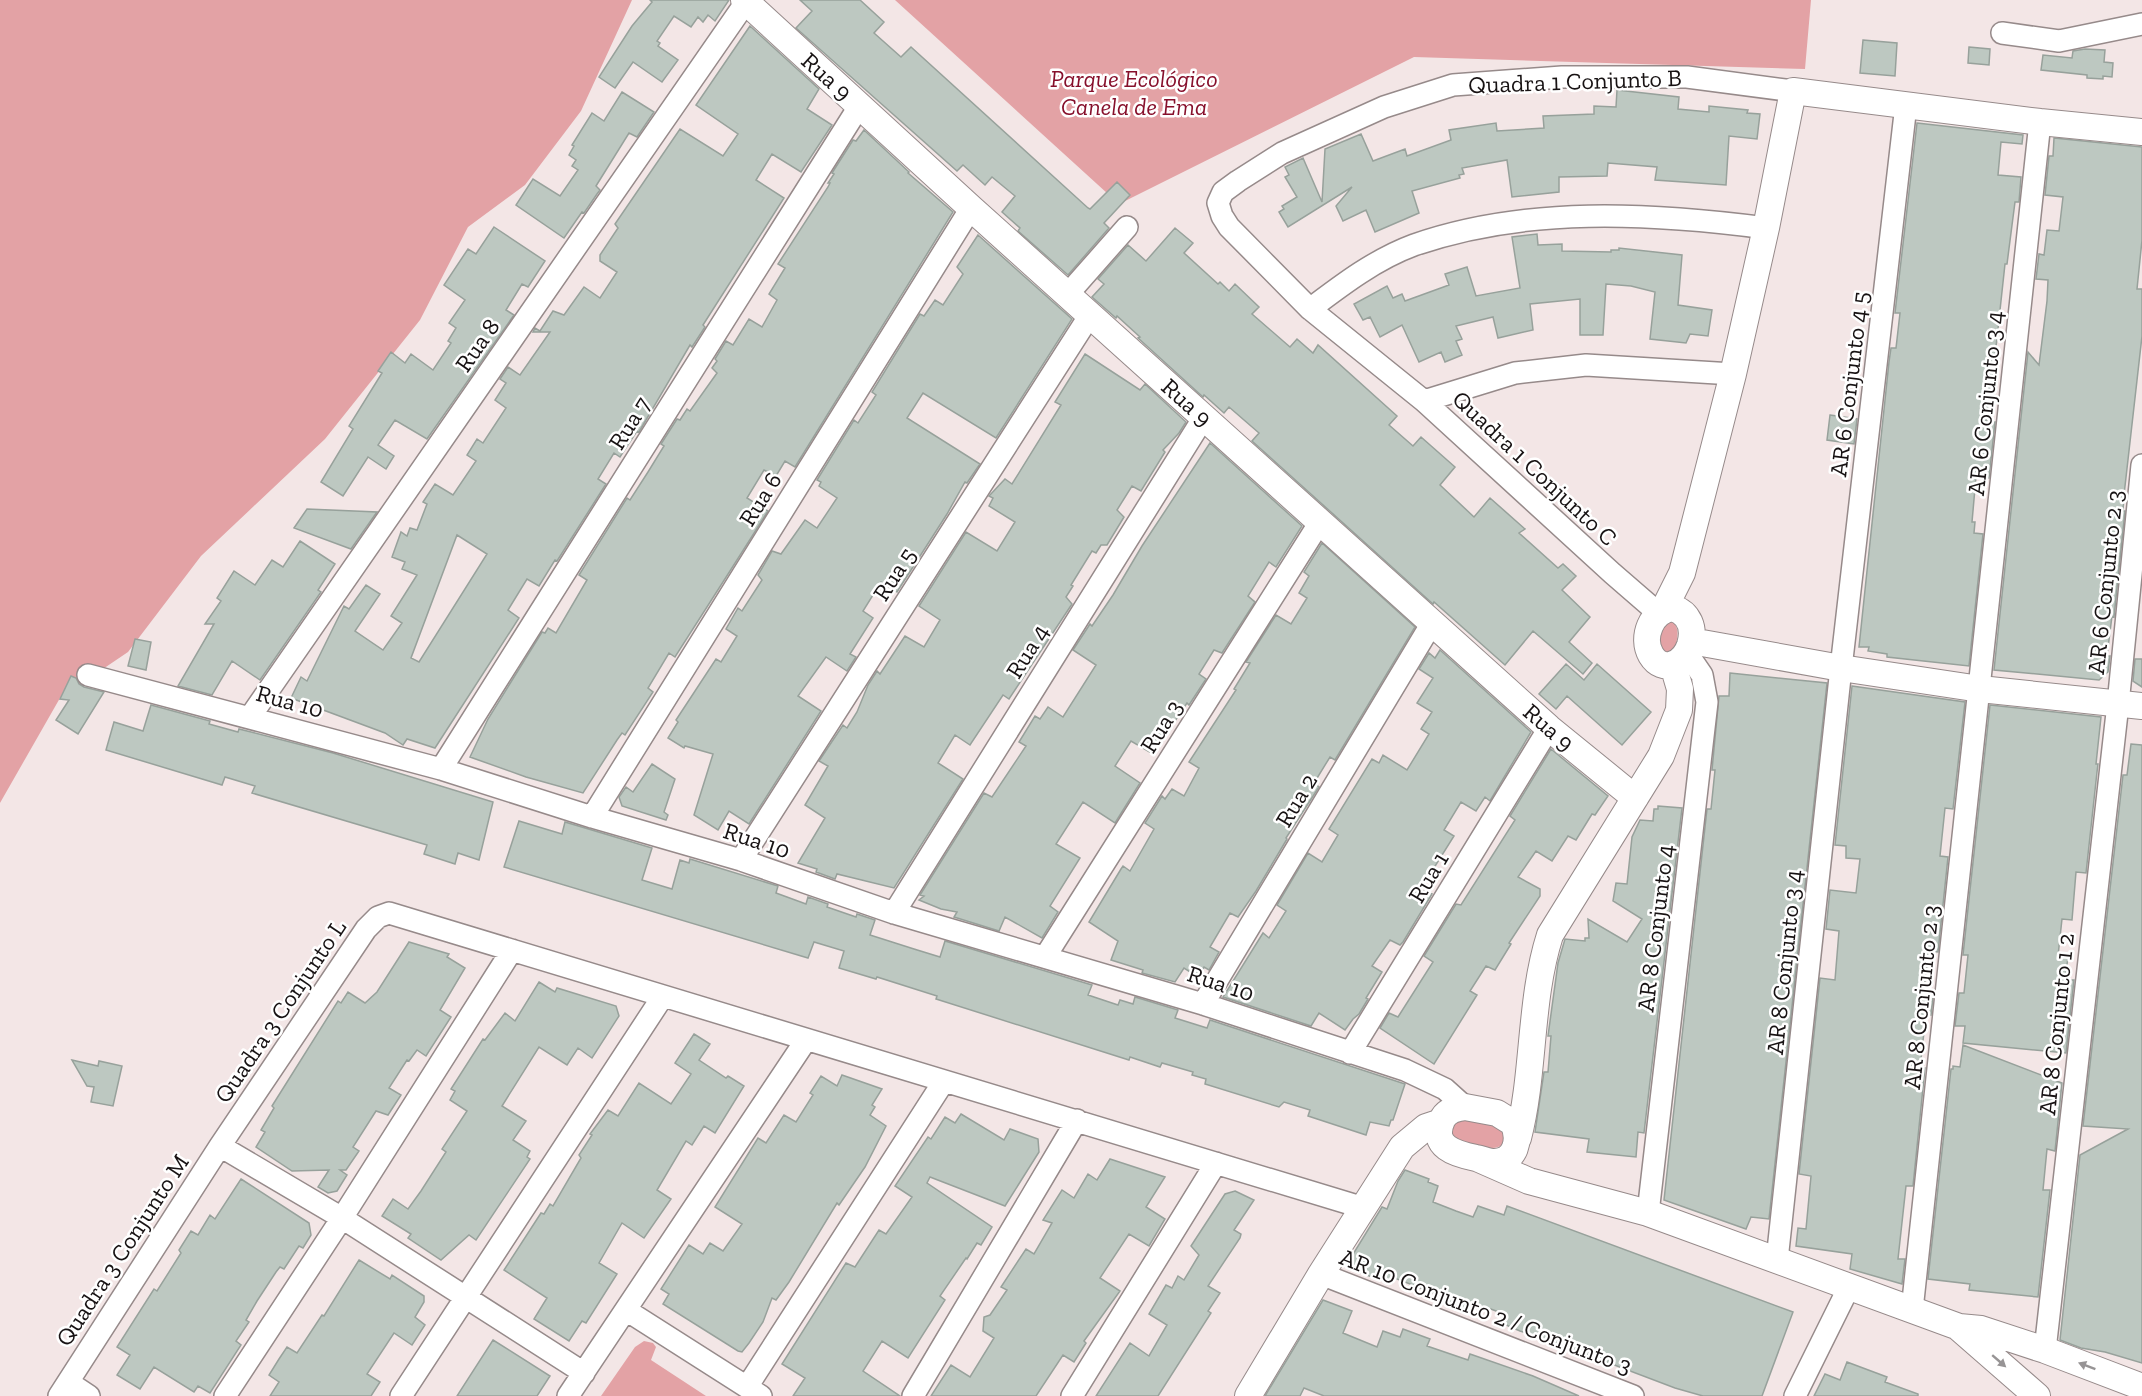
<svg xmlns="http://www.w3.org/2000/svg" width="2142" height="1396" viewBox="0 0 2142 1396" font-family="'Zilla Slab',serif">
	<style>
		.green { fill: #e3a2a5 }
		.building { fill: #bdc8c1; stroke: #97a19b; stroke-width: 1.5; fill-rule: evenodd }
		.lines { fill: none; stroke-linecap: round; stroke-linejoin: round }
		.minor-casing { stroke: #968a8a; stroke-width: 24 }
		.tertiary-casing { stroke: #968a8a; stroke-width: 28 }
		.minor { stroke: #fff; stroke-width: 21 }
		.tertiary { stroke: #fff; stroke-width: 26 }
		.oneway { fill: #979495 }
		.labels { text-anchor: middle; dominant-baseline: central; stroke-width: 5; stroke-linejoin: round; paint-order: stroke }
		.street-label { font-size: 24px; fill: #171213; stroke: #fff }
		.park-label { font-size: 24px; font-style: italic; fill: #860f2b; stroke: #fff }
	</style>
	<rect width="100%" height="100%" fill="#f3e6e6"/>
	<!-- green -->
	<path class="green" d="M0,0H632L581,111L525,185L468,227L420,320L325,439L201,556L128,652L60,698L0,803Z
		M895,0H1811L1805,69L1414,57L1119,204Z
		M1673,621C1681,630 1676,641 1675,651L1662,658L1657,625Z
		M1451,1116L1501,1118L1505,1143C1492,1154 1466,1146 1452,1138Z
		M644,1341L653,1343L656,1347L651,1360L706,1396H601L635,1347Z"/>
	<!-- building -->
	<path class="building" d="M650,0H729L715,21L708,15L703,22L698,17L691,27L674,16L657,41L660,43L658,46L678,60L662,82L633,62L615,88L599,77L632,26L652,2Z
		M800,0H860L884,22L874,33L901,57L911,47L1088,208L1090,209L1117,182L1130,195L1104,223L1109,228L1068,275L1018,231L1020,228L1002,212L1015,196L992,177L985,185L963,165L957,171L796,28L812,11Z
		M750,26L819,89L807,109L832,125L801,172L772,154L756,180L784,198L703,325L705,327L692,347L690,345L639,432L637,431L620,457L614,453L598,479L606,484L557,561L555,560L539,586L527,579L508,610L519,618L435,748L407,739L403,745L385,733L291,698L301,677L307,681L344,606L349,609L366,585L380,594L355,631L383,650L402,623L391,616L417,575L402,569L405,562L392,557L401,532L407,536L410,528L417,530L427,504L423,502L435,484L453,495L476,461L467,455L477,439L483,443L506,408L495,400L506,383L500,379L508,367L520,375L550,332H533L535,328L540,331L553,311L564,315L584,287L600,298L617,272L600,261V255L618,228L615,224L680,129L723,156L738,134L696,105ZM457,535L487,554L419,662L411,658Z
		M1863,40L1897,43L1895,76L1860,73Z
		M1969,47L1990,49L1989,65L1968,63Z
		M2085,49L2105,50L2104,62L2113,63L2112,77L2103,76V79L2087,78V75L2041,70L2043,55L2072,58L2073,51Z
		M1617,90L1679,97L1678,109L1709,112V106L1748,110L1747,113L1760,114L1757,139L1729,136L1726,185L1655,180L1657,167L1608,163L1607,176L1559,177V192L1512,197L1507,160L1462,168L1464,174L1459,175L1460,178L1412,191L1419,213L1375,232L1366,210L1343,221L1336,206L1352,187L1288,227L1279,212L1284,209L1282,206L1297,197L1285,177L1289,175L1285,167L1303,158L1322,202L1325,149L1361,134L1373,161L1405,149L1407,156L1451,140L1449,130L1496,123L1497,131L1544,128L1543,116L1594,114V106L1616,107Z
		M622,92L654,112L637,137L629,133L596,186L600,190L597,194L584,213L582,212L564,238L516,205L533,179L560,196L578,170L572,166L576,160L569,155L574,146L572,145L592,113L604,121Z
		M1917,123L2023,135L2022,144L2001,142L1998,175L2021,177L2019,202H2015L2007,264H2005L1992,384H1990L1986,421L1995,422L1989,478L1976,477L1972,522H1975L1974,533L1983,534L1969,666L1887,657V654L1868,651L1869,647H1859L1889,362L1891,348H1896L1900,313H1895Z
		M864,130L909,172L908,173L953,212L795,467L785,461L776,476L764,470L747,498L768,511L730,571L675,657L669,653L648,688L653,692L625,735L622,733L617,740L583,793L526,777L470,757L488,719L542,632L545,633L548,628L556,633L587,580L579,575L627,498L630,500L648,472L664,446L661,444L677,419L680,420L687,409L690,411L717,373L712,368L717,361L715,359L726,341L733,345L749,319L762,327L777,300L769,294L785,268L778,264L828,187L830,183H828L834,174L832,173L853,140L856,141Z
		M2054,138L2142,147V240L2137,289H2142V336L2124,495L2123,511H2125L2114,617L2112,616L2107,656H2110L2108,672L2099,680L1994,670L2028,352L2039,365L2047,301L2048,280L2036,279L2039,254L2044,255L2047,230L2059,231L2063,197L2045,195L2049,156H2053Z
		M494,227L545,261L528,287L522,284L506,310L514,315L427,439L395,420L378,445L394,456L386,469L368,457L343,496L321,482L353,429L349,426L382,373L378,371L391,352L405,363L411,354L433,370L451,343L448,341L456,328L449,323L465,300L444,285L468,249L476,254Z
		M1175,228L1193,243L1184,253L1218,284L1220,282L1229,291L1235,284L1259,307L1252,314L1290,347L1297,339L1313,353L1318,345L1397,416L1389,425L1413,446L1421,437L1455,467L1440,485L1474,517L1490,498L1525,529L1519,533L1558,568L1563,564L1576,576L1562,590L1590,617L1569,642L1592,663L1583,674L1533,631L1505,665L1434,602L1433,604L1252,441L1259,433L1229,407L1224,413L1204,395L1203,397L1138,338L1140,337L1117,316L1116,318L1092,297L1104,284L1098,279L1128,245L1146,261Z
		M1537,234L1538,245L1562,244V251L1611,252V250H1619V248L1682,255L1678,305L1712,310L1708,336L1690,334L1686,343L1650,339L1655,292L1631,286L1606,284L1603,335H1580V299L1530,304L1533,330L1498,338L1493,317L1456,326L1462,339L1456,341L1462,355L1445,362L1441,352L1419,362L1402,325L1380,337L1370,317L1363,320L1354,304L1387,286L1393,298L1402,294L1405,301L1449,285L1445,274L1467,267L1476,296L1520,288L1512,237Z
		M978,235L1072,319L996,438L923,393L907,418L980,464L967,483L965,482L947,514L897,592L881,582L863,611L873,618L850,654L856,657L847,671L826,657L798,696L821,711L749,824L729,811L718,830L694,815L713,754L685,746L684,748L668,738L678,722L676,720L716,659L721,662L737,636L726,629L738,608L742,611L762,580L758,575L772,551L781,554L805,520L817,528L837,498L819,486L821,482L817,480L854,420L858,423L876,395L872,392L920,314L924,316L935,300L943,305L963,274L957,267Z
		M1085,354L1140,390L1145,384L1186,422L1179,433L1163,450L1165,452L1141,491L1132,486L1117,510L1124,517L1107,545H1101L1096,553L1092,551L1071,585L1073,586L1066,597L1072,604L1009,699L1003,695L970,745L955,735L938,763L963,779L894,888L837,874L835,879L816,872L817,869L798,863L825,818L805,805L828,766L819,761L843,725L847,728L857,712L868,685L877,671L880,674L905,636L924,647L940,620L919,606L966,532L997,551L1015,522L989,506L993,498L989,496L1005,479L1012,484L1061,405L1055,402Z
		M1830,415L1857,419L1854,444L1827,440Z
		M1210,443L1302,526L1276,567L1269,562L1248,596L1255,602L1222,653L1214,650L1199,674L1206,679L1189,705L1187,703L1153,754L1131,741L1115,766L1140,783L1115,823L1083,802L1056,844L1080,858L1050,906L1058,912L1042,938L1005,917L999,931L954,917L957,912L941,909L919,900L924,896L920,895L984,793L992,797L1026,746L1019,742L1035,716L1040,719L1048,707L1063,717L1096,665L1073,650L1090,624L1092,626L1113,595L1142,546Z
		M307,509L377,512L351,549L294,528Z
		M300,541L335,564L318,590L321,592L260,680L232,661L212,695L178,686L214,624H205L221,601L217,598L234,571L255,585L272,560L283,567Z
		M1322,543L1415,627L1335,760L1330,757L1314,783L1319,787L1286,838L1287,839L1256,891L1238,917L1230,913L1210,947L1219,952L1209,970L1204,967L1198,977L1184,968L1175,982L1142,973L1143,970L1111,960L1118,941L1089,922L1121,869L1123,866L1130,871L1154,829L1145,823L1162,796L1165,799L1172,789L1184,796L1199,768L1189,762L1236,690L1234,689L1250,663L1246,662L1276,615L1291,624L1307,598L1299,593L1309,576L1304,572Z
		M135,639L151,642L146,670L128,666Z
		M1440,650L1531,732L1490,801L1485,797L1476,811L1461,802L1444,830L1454,836L1420,890L1432,894L1403,942L1400,945L1390,940L1372,966L1382,972L1366,998L1368,999L1359,1014L1353,1019L1345,1030L1319,1013L1311,1026L1223,997L1263,933L1269,938L1286,911L1277,905L1308,853L1322,862L1338,835L1329,829L1372,759L1379,763L1383,755L1407,770L1429,734L1421,729L1432,712L1417,703L1433,678L1419,669L1429,653L1435,658Z
		M2135,659H2142V687L2133,681Z
		M1566,664L1584,680L1597,664L1651,712L1622,745L1567,696L1556,709L1539,694Z
		M1730,673L1827,683L1769,1219L1751,1217L1746,1229L1664,1200L1707,809H1711L1715,770H1712L1719,696H1729Z
		M71,676L76,678L79,684L84,687L104,692L78,734L56,720L69,700L60,699Z
		M1852,686L1965,702L1953,809L1945,808L1940,856L1948,857L1938,952L1929,951L1924,989L1934,990L1931,1015L1926,1014L1920,1068H1925L1913,1186H1906L1898,1259H1905L1902,1284L1850,1269L1852,1254L1796,1246L1798,1228L1806,1229L1811,1176L1799,1174L1820,978L1835,980L1839,931L1826,929L1830,890L1856,893L1860,859L1846,858V846L1835,845Z
		M151,705L210,721L209,724L238,732L239,729L333,753L493,802L479,860L458,853L455,864L424,854L427,845L252,793L255,786L225,777L222,785L106,750L114,722L143,731Z
		M1990,705L2101,717L2096,764H2098L2097,772L2086,873L2076,872L2072,920L2062,919L2058,956L2068,957L2065,980H2074L2066,1053L1963,1043L1965,1026H1955L1959,993H1964L1968,955H1963Z
		M2131,744L2142,745V1363L2105,1352L2081,1348L2060,1340L2080,1155L2128,1129L2083,1126L2123,775H2127Z
		M1551,749L1608,796L1595,815L1592,814L1576,840L1568,836L1552,861L1536,851L1518,877L1540,889V896L1509,943L1511,944L1495,970L1486,966L1470,991L1477,995L1434,1064L1380,1028L1389,1013L1398,1017L1433,962L1424,956L1456,904L1461,905L1515,820L1510,816Z
		M652,764L675,779L664,812L668,815L666,820L622,806L619,797L626,787L633,792Z
		M1658,806L1682,808L1644,1133L1638,1132L1636,1157L1587,1152L1589,1139L1535,1132L1544,1072H1548L1551,1036H1548L1558,963L1565,939L1585,941V938H1589L1588,919L1627,942L1642,919L1613,901L1616,883L1627,884L1632,837L1640,820L1653,821L1654,809H1658Z
		M519,821L562,834L565,822L652,848L642,880L672,889L680,860L689,863L690,859L778,886L776,893L806,904L808,897L828,904L827,907L856,917L857,914L875,920L870,935L914,949L940,957L945,941L1092,985L1088,995L1118,1005L1120,1000L1133,1004L1135,997L1178,1010L1175,1018L1207,1028L1210,1020L1405,1084L1393,1120H1391L1389,1126L1370,1122L1366,1135L1308,1116L1310,1110L1284,1102L1279,1107L1205,1084L1206,1079L1192,1075L1193,1072L1162,1063L1160,1067L1130,1057L1129,1060L936,999L937,996L877,977L876,979L839,968L844,951L814,942L808,958L504,867Z
		M409,942L449,954L447,957L465,968L440,1010L451,1017L426,1056L417,1050L409,1061L407,1060L389,1088L401,1095L388,1115L376,1111L353,1147L359,1151L346,1170H340L347,1175L337,1191L328,1193L318,1187L329,1170L292,1171L256,1147L265,1132L261,1130L274,1108L272,1106L338,1001L341,1003L348,992L365,1003L377,992Z
		M539,982L555,992L557,988L616,1006L619,1016L592,1058L578,1048L567,1065L539,1047L502,1106L526,1121L513,1140L530,1151L527,1157L530,1159L476,1240L469,1235L441,1260L408,1238L411,1234L382,1216L393,1199L408,1209L421,1191L446,1152L442,1149L467,1111L450,1100L455,1091L451,1089L483,1039L485,1040L505,1013L515,1021Z
		M694,1034L710,1044L699,1060L726,1078L728,1076L744,1086L715,1133L704,1126L692,1145L686,1141L657,1190L671,1199L644,1238L622,1223L599,1263L617,1274L586,1323L582,1321L569,1341L534,1319L547,1298L504,1270L541,1213L544,1214L550,1204L553,1206L581,1158L579,1155L592,1135L590,1134L608,1110L618,1116L639,1083L671,1104L691,1074L675,1063Z
		M1963,1045L2062,1083L2055,1151L2047,1149L2043,1190H2050L2038,1297L1969,1290L1970,1284L1928,1279L1951,1069H1953V1066L1960,1067Z
		M72,1060L98,1066L99,1061L122,1066L113,1106L91,1102L94,1087L87,1086Z
		M842,1075L882,1089L872,1105L875,1107L870,1115L886,1126L865,1167L839,1205L837,1203L789,1282L776,1300L772,1298L763,1322L749,1343L742,1352L738,1351L663,1304L669,1294L661,1289L689,1245L703,1254L710,1243L723,1251L742,1224L715,1207L758,1138L766,1143L784,1115L796,1122L813,1095L810,1093L821,1076L837,1086Z
		M961,1114L1004,1140L1010,1129L1038,1139L1039,1152L1005,1206L930,1177L927,1183L992,1227L981,1245L977,1243L967,1259L966,1258L940,1296L945,1300L908,1358L882,1341L863,1371L900,1396H793L805,1378L782,1364L846,1263L855,1267L879,1230L886,1234L912,1197L895,1186L928,1137L931,1139L945,1117L955,1123Z
		M1110,1159L1165,1177L1146,1207L1165,1219L1149,1246L1129,1234L1100,1278L1120,1291L1084,1341L1086,1343L1074,1362L1063,1355L1036,1396H931L951,1365L970,1377L994,1338L983,1331L984,1317L990,1315L1007,1290L1001,1287L1026,1249L1034,1254L1052,1223L1043,1220L1062,1190L1074,1198L1088,1174L1097,1180Z
		M1405,1170L1429,1179L1428,1182L1438,1186L1433,1202L1456,1211L1473,1217L1478,1206L1504,1215L1507,1206L1793,1312L1762,1396H1703L1675,1388L1546,1339V1340L1520,1331L1504,1324L1507,1315L1469,1301L1465,1311L1442,1302L1444,1297L1392,1277V1283L1363,1274L1347,1264L1382,1207L1387,1209L1398,1181Z
		M241,1179L309,1223L311,1235L303,1248L299,1246L284,1269L280,1267L276,1272L257,1301L246,1320L249,1322L236,1341L241,1345L210,1393L198,1386L194,1392L154,1367L140,1389L117,1375L130,1355L117,1347L154,1289L157,1291L181,1253L179,1250L191,1231L198,1235L210,1215L215,1219Z
		M1235,1191L1254,1200L1234,1230L1241,1234L1240,1238L1208,1286L1220,1293L1208,1311L1211,1313L1158,1396H1096L1130,1343L1149,1356L1167,1325L1149,1314L1166,1285L1172,1288L1178,1276L1184,1280L1199,1255L1191,1246L1225,1194Z
		M359,1260L390,1279L392,1275L424,1296V1302L415,1317L425,1325L412,1345L394,1333L367,1374L380,1382L371,1396H270L279,1382L269,1375L279,1359L287,1347L297,1353L322,1315L324,1316Z
		M1323,1300L1352,1311L1343,1333L1377,1347L1383,1331L1400,1337L1403,1329L1430,1339L1427,1346L1468,1360L1470,1354L1533,1376L1579,1396H1324L1304,1388L1300,1396H1265Z
		M493,1340L550,1376L537,1396H457Z
		M1847,1362L1887,1377L1885,1382L1918,1394V1396H1814L1825,1374L1840,1380Z"/>
	<g class="lines">
		<!-- minor casing -->
		<g class="minor-casing">
			<path id="minor" d="M2002,33L2059,41L2142,24
				M1067,295L1127,227
				M1310,309C1343,284 1376,259 1414,245C1526,206 1650,213 1766,228
				M1424,401L1515,373L1586,365L1733,374
				M1657,612L1612,573L1424,401L1310,309L1229,227L1222,216L1218,203L1223,192L1238,181L1282,153L1384,107L1453,85L1562,77H1687L1793,91
				M88,675L441,769L592,817L741,860L894,913L1203,1004L1405,1070L1445,1089L1465,1107
				M250,717L746,2
				M441,769L860,105
				M592,817L971,208
				M741,860L1090,315
				M894,913L1204,417
				M1045,957L1320,522
				M1203,1004L1432,623
				M1350,1053L1549,728
				M220,1146L342,1218L584,1373
				M1648,1213L1707,702L1702,675L1687,653
				M1777,1260L1841,668L1906,105
				M1321,1274L1633,1396
				M626,1310L761,1396
				M1912,1310L2040,122
				M2045,1350L2118,704L2142,465
				M68,1382L89,1396
				M747,1387L944,1081
				M59,1396L220,1146L366,929L378,917L389,913L1364,1208
				M225,1396L342,1218L512,950
				M401,1396L663,996
				M568,1396L806,1040
				M913,1396L1077,1120
				M1072,1396L1216,1163
				M1795,1396L1849,1287"/>
		</g>
		<!-- tertiary casing -->
		<g class="tertiary-casing">
			<path id="tertiary" d="M744,0L971,208L1549,728L1635,798
				M1673,608C1689,613 1695,628 1690,645C1684,663 1663,675 1651,655C1641,638 1651,610 1673,608Z
				M1664,609L1682,573L1733,374L1766,228L1793,91L2040,122L2142,132
				M1691,641L1841,668L1980,689L2142,706
				M1465,1107L1497,1113L1513,1123C1521,1139 1516,1162 1494,1162C1489,1162 1482,1159 1476,1158C1456,1154 1430,1147 1442,1120C1446,1111 1455,1108 1465,1107Z
				M1518,1138C1535,1072 1529,1001 1550,935L1661,756L1679,710L1680,689L1673,665
				M1479,1159L1529,1181L1648,1213L1959,1327L1981,1329L2045,1350L2142,1387
				M1959,1328L2037,1396
				M1248,1396L1321,1274L1402,1147L1426,1127L1441,1122"/>
		</g>
		<!-- minor -->
		<use href="#minor" class="minor"/>
		<!-- tertiary -->
		<use href="#tertiary" class="tertiary"/>
	</g>
	<!-- one-way arrows -->
	<defs><path id="oneway-solid" d="M-6-.8H1V-3.2L6.5 0L1 3.2V.8H-6Z" transform="scale(1.5)"/></defs>
	<g class="oneway">
		<use href="#oneway-solid" transform="translate(1999 1361) rotate(41)"/>
		<use href="#oneway-solid" transform="translate(2087 1366) rotate(-159)"/>
	</g>
	<g class="labels">
		<!-- street labels -->
		<g class="street-label">
			<text transform="translate(827 76) rotate(42)">Rua 9</text>
			<text transform="translate(1575 81) rotate(-2)">Quadra 1 Conjunto B</text>
			<text transform="translate(477 345) rotate(-55)">Rua 8</text>
			<text transform="translate(1849 384) rotate(-83)">AR 6 Conjunto 4 5</text>
			<text transform="translate(1187 402) rotate(42)">Rua 9</text>
			<text transform="translate(1985 403) rotate(-84)">AR 6 Conjunto 3 4</text>
			<text transform="translate(629 423) rotate(-58)">Rua 7</text>
			<text transform="translate(1535 468) rotate(43)">Quadra 1 Conjunto C</text>
			<text transform="translate(760 499) rotate(-58)">Rua 6</text>
			<text transform="translate(894 574) rotate(-57)">Rua 5</text>
			<text transform="translate(2105 582) rotate(-84)">AR 6 Conjunto 2 3</text>
			<text transform="translate(1027 651) rotate(-58)">Rua 4</text>
			<text transform="translate(290 701) rotate(15)">Rua 10</text>
			<text transform="translate(1161 726) rotate(-58)">Rua 3</text>
			<text transform="translate(1549 727) rotate(41)">Rua 9</text>
			<text transform="translate(1296 800) rotate(-59)">Rua 2</text>
			<text transform="translate(757 840) rotate(18)">Rua 10</text>
			<text transform="translate(1428 877) rotate(-59)">Rua 1</text>
			<text transform="translate(1655 928) rotate(-83)">AR 8 Conjunto 4</text>
			<text transform="translate(1784 962) rotate(-84)">AR 8 Conjunto 3 4</text>
			<text transform="translate(1221 983) rotate(18)">Rua 10</text>
			<text transform="translate(1921 997) rotate(-84)">AR 8 Conjunto 2 3</text>
			<text transform="translate(280 1011) rotate(-56)">Quadra 3 Conjunto L</text>
			<text transform="translate(2056 1024) rotate(-84)">AR 8 Conjunto 1 2</text>
			<text transform="translate(122 1250) rotate(-57)">Quadra 3 Conjunto M</text>
			<text transform="translate(1486 1311) rotate(21)">AR 10 Conjunto 2 / Conjunto 3</text>
		</g>
		<!-- park labels -->
		<g class="park-label">
			<text x="1134" y="78">Parque Ecológico<tspan x="1134" dy="28">Canela de Ema</tspan></text>
		</g>
	</g>
</svg>
